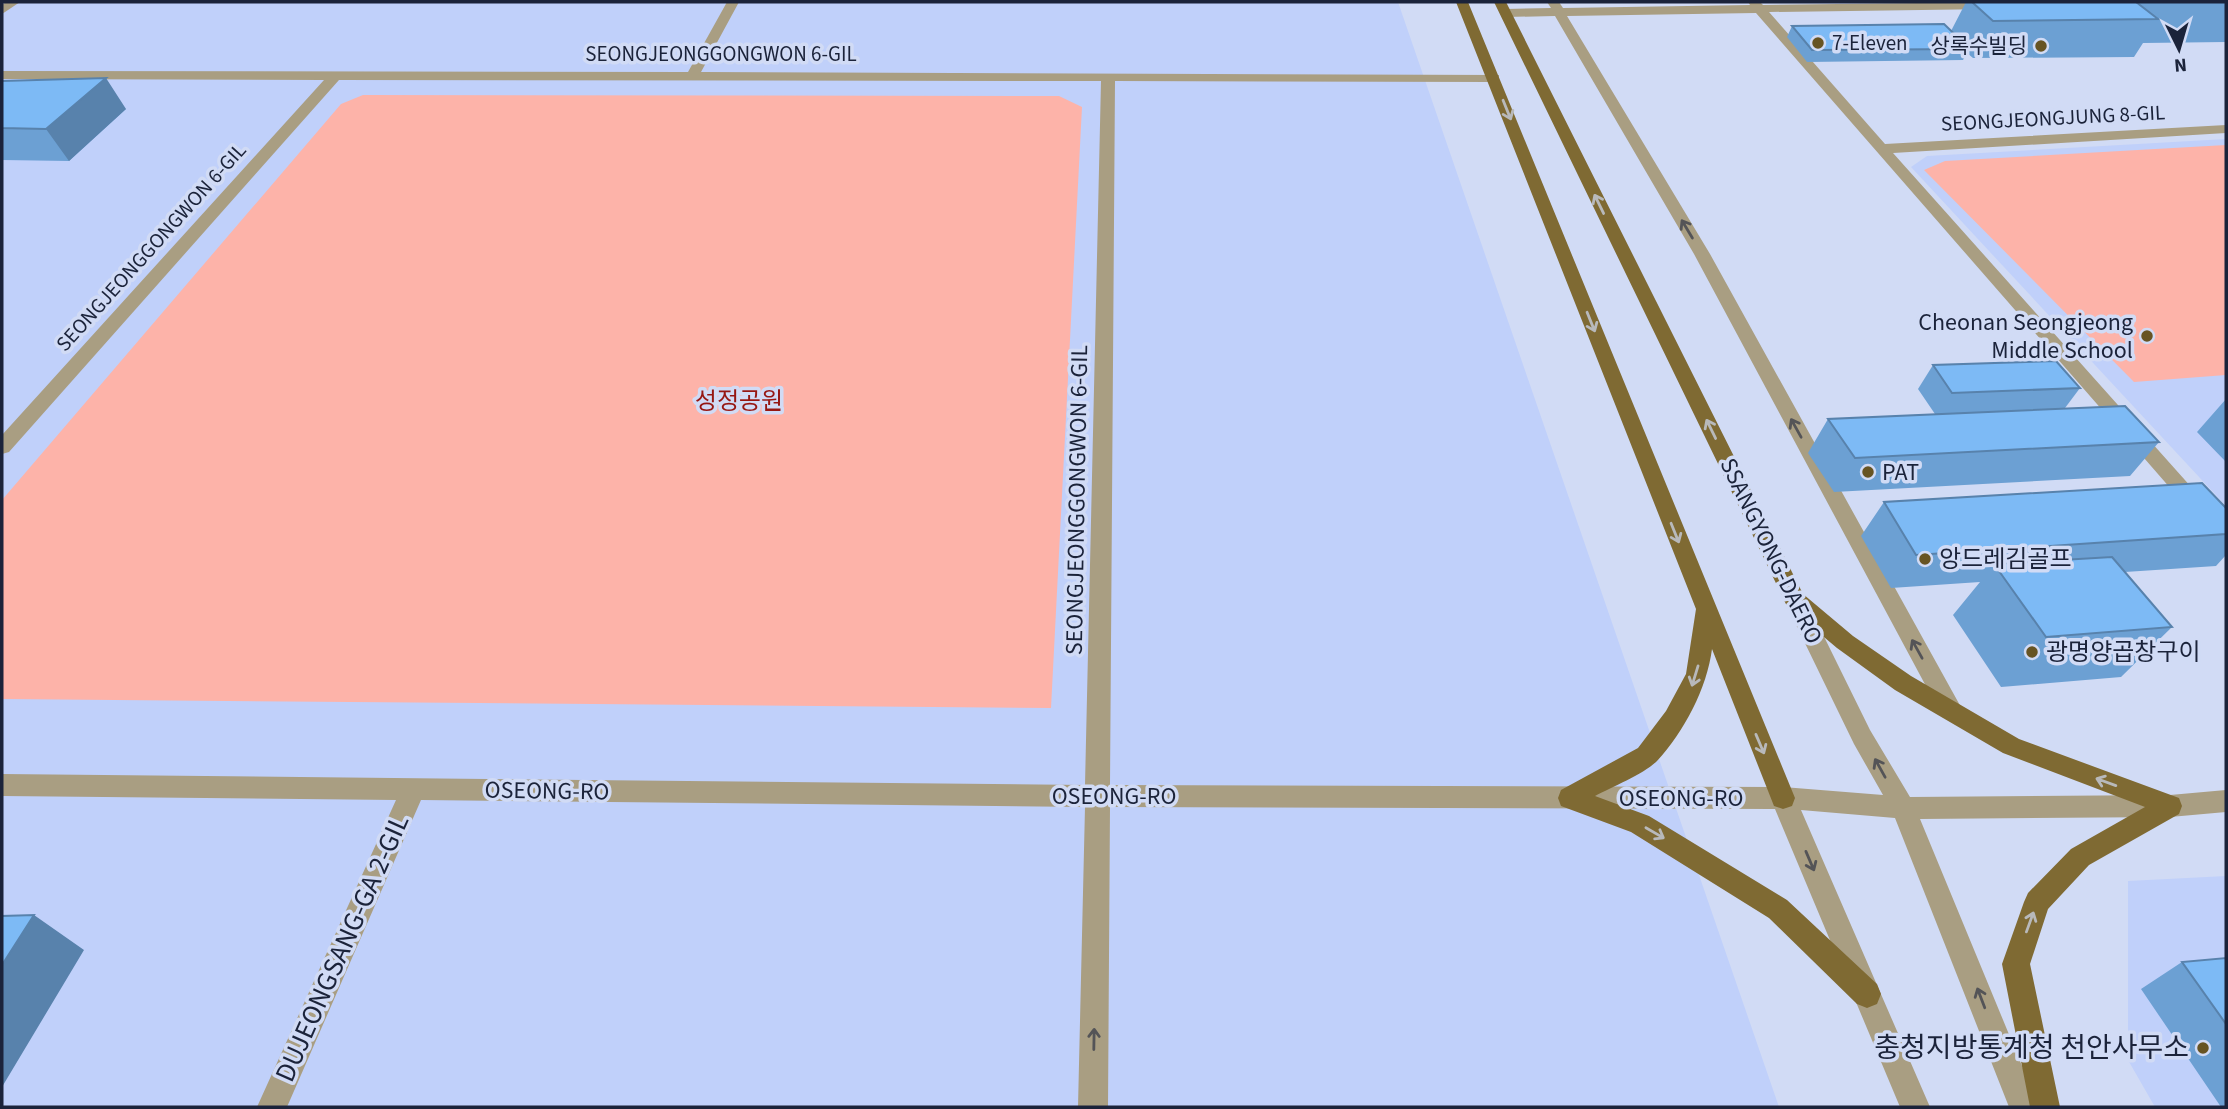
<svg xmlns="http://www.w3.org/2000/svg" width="2228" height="1109" viewBox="0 0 2228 1109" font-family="'Source Sans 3','Noto Sans KR',sans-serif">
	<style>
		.built { fill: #c0d0fa }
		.green { fill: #fdb3a9 }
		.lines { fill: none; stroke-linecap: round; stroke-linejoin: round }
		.minor { fill: #a99e82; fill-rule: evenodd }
		.major { fill: #7f6a33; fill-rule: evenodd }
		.wall { fill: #6ca0d3 }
		.shaded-wall { fill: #5882ac }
		.building { fill: #7dbaf5; stroke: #5882ac; stroke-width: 2 }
		.oneway { stroke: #b8b9bb }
		.oneway2 { stroke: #545457 }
		.poi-dot { fill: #675423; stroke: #d1dbf5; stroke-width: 2.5 }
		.labels { text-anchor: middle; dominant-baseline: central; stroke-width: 7; stroke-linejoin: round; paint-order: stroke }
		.far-poi-label { font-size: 21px; fill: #1b233a; stroke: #d1dbf5; text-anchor: start }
		.far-street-label { font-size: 21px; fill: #1b233a; stroke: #d1dbf5 }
		.poi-label { font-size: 24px; fill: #1b233a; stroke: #d1dbf5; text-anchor: start }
		.park-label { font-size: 24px; fill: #961612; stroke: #d1dbf5 }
		.street-label { font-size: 24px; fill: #1b233a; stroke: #d1dbf5 }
		.near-street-label { font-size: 28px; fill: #1b233a; stroke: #d1dbf5 }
		.near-poi-label { font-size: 28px; fill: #1b233a; stroke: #d1dbf5; text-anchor: end }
	</style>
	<rect width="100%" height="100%" fill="#d1dbf5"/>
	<!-- built -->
	<path class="built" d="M2,2H1398L1779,1107H2Z
		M2226,139V506L1911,167L1927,156Z
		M2226,876V1107H2155L2128,1060V881Z"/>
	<!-- green -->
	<path class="green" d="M363,95L1059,96L1082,107L1051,708L2,699V500L341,104Z
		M2226,145V375L2134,382L1924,170L1945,161Z"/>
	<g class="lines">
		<!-- minor -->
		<path class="minor" d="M6,2H20L2,14V5Z
			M727,2H739L701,72L1499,75V81L1494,82L1115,81L1110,785L1783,787L1883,795L1854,744L1784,600L1787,594L1795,592L1803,594L1870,730L1910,797L2170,795L2226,790V812L2170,817L1920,819L2039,1107H2009L1895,818L1801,810L1930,1107H1900L1775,809L1110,807L1108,1107H1078L1085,807L421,800L287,1107H257L396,800L2,796V774L1085,785L1101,81L339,80L9,452L2,454V435L324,80L2,79V71L688,72Z
			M1547,2H1559L1563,8L1750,5L1748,2H1760L1763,5L1997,2L1999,5L1993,9L1769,12L1885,144L2226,125V133L1893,153L2226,526V547L2219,544L1756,13L1567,16L1710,254L1962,709L1958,716L1950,719L1942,716L1694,254L1555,16L1506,17L1500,13L1506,9L1551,8Z"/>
		<!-- major -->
		<path class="major" d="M1456,2H1468L1795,798L1792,806L1783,809L1774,806L1712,649C1707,688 1684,732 1657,761C1644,774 1612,787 1595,796L1649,816L1787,900L1877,984L1881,994L1877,1004L1867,1008L1857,1004L1769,918L1631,832L1561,806L1558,798L1561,790L1638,748L1666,711L1686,674L1696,609Z
			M1494,2H1506L1803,594L1853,636L1911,676L2019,739L2179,798L2182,806L2179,814L2089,865L2048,909L2030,964L2060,1107H2030L2002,964L2024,902L2028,893L2071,849L2145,807L2003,753L1895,690L1837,648L1787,606Z"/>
	</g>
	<!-- wall -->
	<path class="wall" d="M1966,2H2226V42L2143,43L2134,57L1973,58L1967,53L1963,60L1807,62L1787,37L1792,26L1951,31Z
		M2,81L126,109L69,161L2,160Z
		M1933,365L2080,388L2065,408L2159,442L2130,476L1834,492L1808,453L1828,419L1935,414L1918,389Z
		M2226,399V462L2197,432Z
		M1884,502L2226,508V555L2216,566L2125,572L2172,627L2121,677L2001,687L1953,615L1980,582L1891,588L1861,536Z
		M2226,958V1107H2221L2141,989L2182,962Z"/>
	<!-- shaded-wall -->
	<path class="shaded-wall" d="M106,78L126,109L69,161L46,129Z
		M34,915L84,950L2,1087V965Z"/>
	<!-- building -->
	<path class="building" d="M1972,2H2136L2158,19L1993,21Z
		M1944,24L1970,49L1812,50L1792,26Z
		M106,78L46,129L2,128V81Z
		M2056,361L2080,388L1952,393L1933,365Z
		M2125,406L2159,442L1855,458L1828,419Z
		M2202,483L2226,508V534L1916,555L1884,502Z
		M2112,557L2172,627L2046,637L1994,564Z
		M34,915L2,965V916Z
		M2226,958V1024L2182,962Z"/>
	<!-- one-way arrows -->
	<defs><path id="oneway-shaft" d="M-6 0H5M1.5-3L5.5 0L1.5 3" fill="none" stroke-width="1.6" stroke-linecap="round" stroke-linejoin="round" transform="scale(1.75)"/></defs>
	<g class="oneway">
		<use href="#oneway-shaft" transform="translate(1507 110) rotate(68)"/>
		<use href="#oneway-shaft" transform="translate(1599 204) rotate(-116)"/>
		<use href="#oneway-shaft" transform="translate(1591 322) rotate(68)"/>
		<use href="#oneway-shaft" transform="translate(1711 429) rotate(-116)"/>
		<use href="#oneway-shaft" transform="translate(1675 533) rotate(68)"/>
		<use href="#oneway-shaft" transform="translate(1695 676) rotate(107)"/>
		<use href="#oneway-shaft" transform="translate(1760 744) rotate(67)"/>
		<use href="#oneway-shaft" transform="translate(2106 782) rotate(-160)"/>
		<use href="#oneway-shaft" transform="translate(1655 833) rotate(30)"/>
		<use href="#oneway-shaft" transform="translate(2030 922) rotate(-70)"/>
	</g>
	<g class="oneway2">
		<use href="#oneway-shaft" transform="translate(1687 229) rotate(-121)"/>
		<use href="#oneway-shaft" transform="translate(1796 428) rotate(-119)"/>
		<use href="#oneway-shaft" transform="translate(1917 649) rotate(-119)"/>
		<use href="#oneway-shaft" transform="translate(1880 768) rotate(-119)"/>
		<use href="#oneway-shaft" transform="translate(1810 861) rotate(67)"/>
		<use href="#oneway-shaft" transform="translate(1981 998) rotate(-111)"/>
		<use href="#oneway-shaft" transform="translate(1094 1039) rotate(-89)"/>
	</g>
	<!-- markers -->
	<g class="poi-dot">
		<circle cx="1818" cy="43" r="7"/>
		<circle cx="2041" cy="46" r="7"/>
		<circle cx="2147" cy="336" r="7"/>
		<circle cx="1868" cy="472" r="7"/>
		<circle cx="1925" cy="559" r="7"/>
		<circle cx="2032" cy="652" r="7"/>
		<circle cx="2203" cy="1048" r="7"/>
	</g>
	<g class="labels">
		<!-- far-poi labels -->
		<g class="far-poi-label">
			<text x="1832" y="43">7-Eleven</text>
			<text x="2027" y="46" text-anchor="end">상록수빌딩</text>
		</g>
		<!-- far-street labels -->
		<g class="far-street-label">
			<text x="721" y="54">SEONGJEONGGONGWON 6-GIL</text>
			<text transform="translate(2053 118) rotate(-3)">SEONGJEONGJUNG 8-GIL</text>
			<text transform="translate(151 247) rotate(-48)">SEONGJEONGGONGWON 6-GIL</text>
		</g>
		<!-- poi labels -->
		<g class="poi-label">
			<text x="2133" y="322" text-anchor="end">Cheonan Seongjeong<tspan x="2133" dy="28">Middle School</tspan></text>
			<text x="1882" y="472">PAT</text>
			<text x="1939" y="559">앙드레김골프</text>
			<text x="2046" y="652">광명양곱창구이</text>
		</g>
		<!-- park labels -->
		<g class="park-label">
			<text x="739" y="401">성정공원</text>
		</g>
		<!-- street labels -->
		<g class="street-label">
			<text transform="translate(1077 500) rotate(-89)">SEONGJEONGGONGWON 6-GIL</text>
			<text transform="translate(1771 551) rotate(64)">SSANGYONG-DAERO</text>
			<text transform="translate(547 791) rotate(1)">OSEONG-RO</text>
			<text x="1114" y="796">OSEONG-RO</text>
			<text x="1681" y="798">OSEONG-RO</text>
		</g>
		<!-- near-street labels -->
		<g class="near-street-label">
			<text transform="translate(342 948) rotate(-66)">DUJEONGSANG-GA 2-GIL</text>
		</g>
		<!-- near-poi labels -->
		<g class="near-poi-label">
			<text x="2189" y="1048">충청지방통계청 천안사무소</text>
		</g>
	</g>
	<!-- border -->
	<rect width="2228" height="1109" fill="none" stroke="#1b233a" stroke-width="7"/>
	<!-- north arrow -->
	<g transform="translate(2179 49) rotate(175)" stroke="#d1dbf5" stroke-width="5" paint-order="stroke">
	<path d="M0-5L12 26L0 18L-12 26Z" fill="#1b233a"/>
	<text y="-10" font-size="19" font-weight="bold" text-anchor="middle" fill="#1b233a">N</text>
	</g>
</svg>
